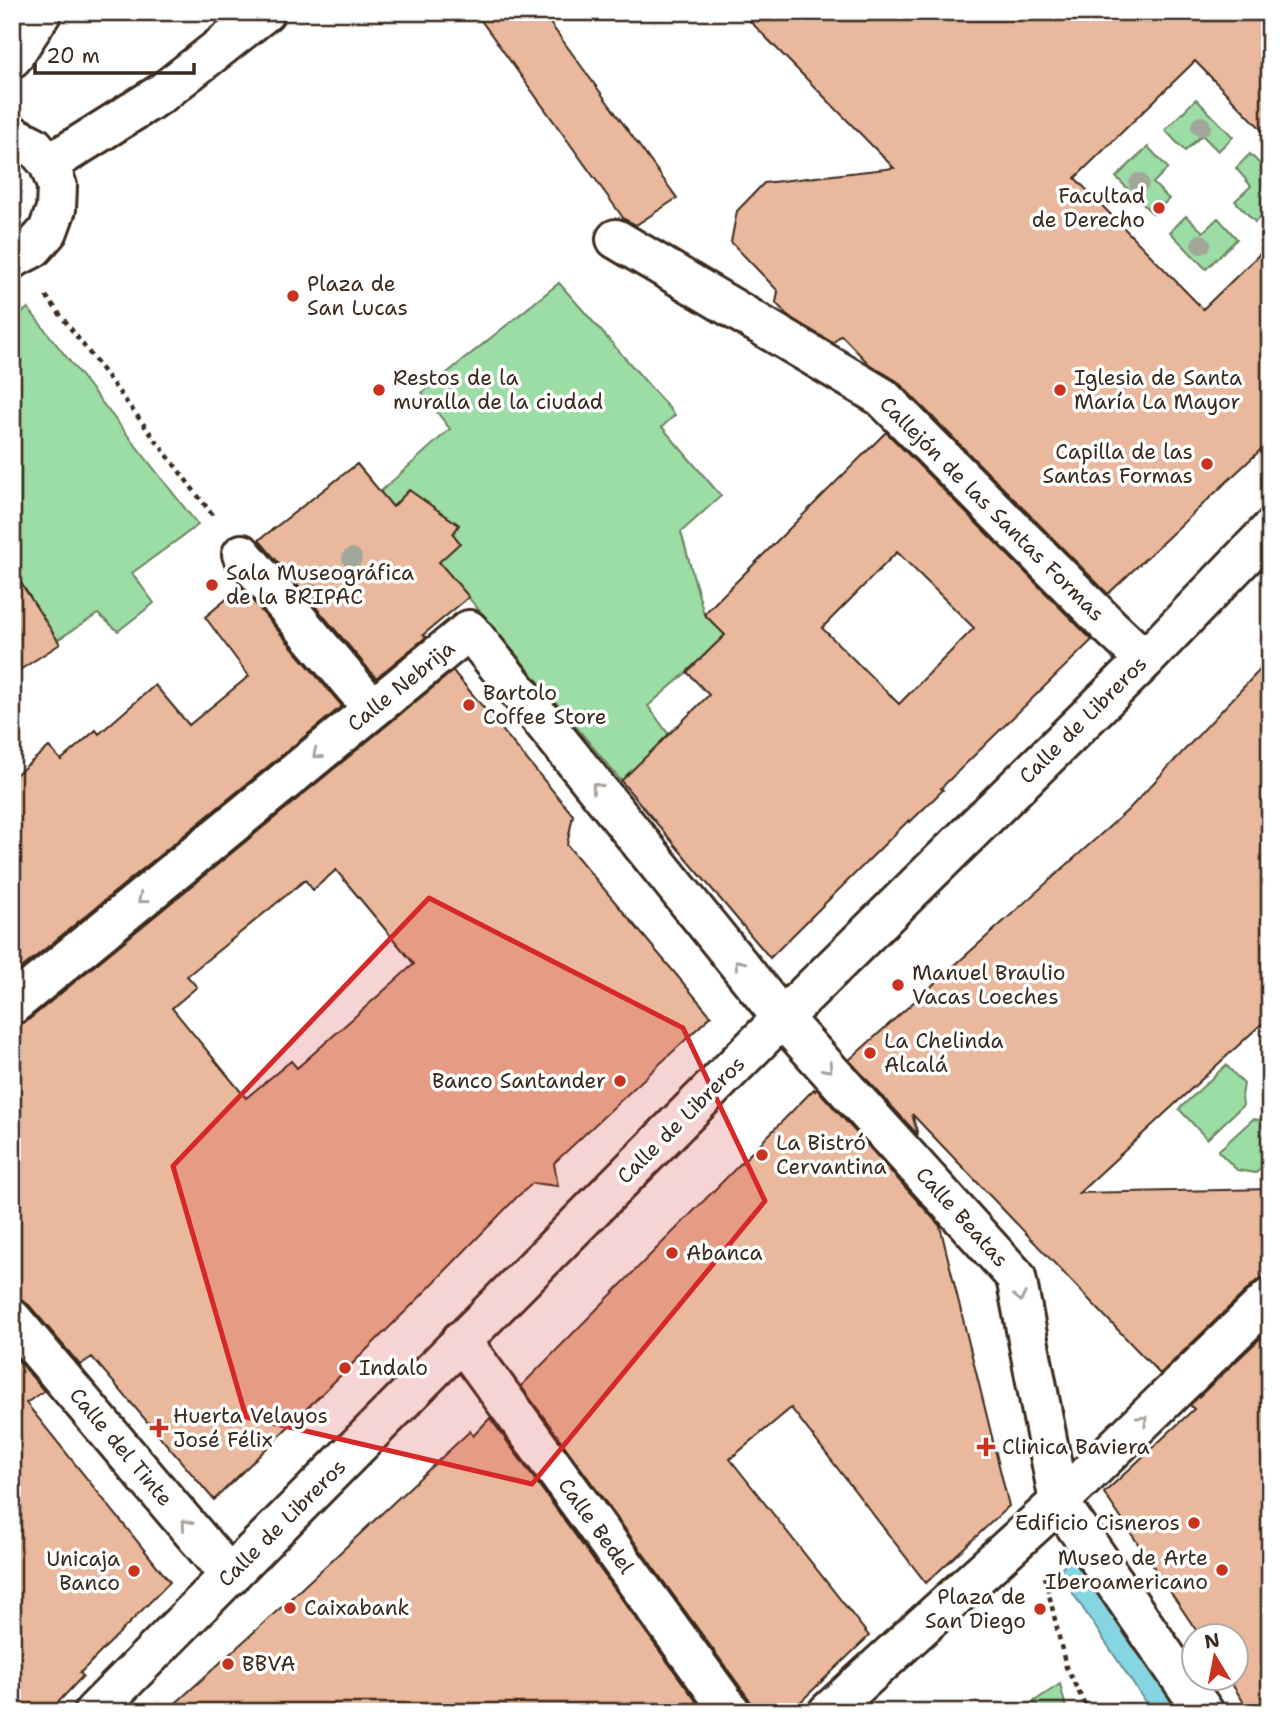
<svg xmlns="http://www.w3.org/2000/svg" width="1282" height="1724" viewBox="0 0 1282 1724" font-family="'Shantell Sans',sans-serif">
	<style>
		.green { fill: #9cdca5; stroke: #6c8362; stroke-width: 2 }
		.water { fill: #85d5e2; stroke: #679194; stroke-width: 2 }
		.building { fill: #eab89c; stroke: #3b2a1e; stroke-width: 2; fill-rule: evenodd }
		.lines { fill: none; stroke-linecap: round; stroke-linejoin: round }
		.street-casing { stroke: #3b2a1e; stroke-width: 44 }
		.primary-casing { stroke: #3b2a1e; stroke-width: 44 }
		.path { stroke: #3b2a1e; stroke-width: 4.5; stroke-dasharray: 5 5; stroke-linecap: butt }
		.street { stroke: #fff; stroke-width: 38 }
		.primary { stroke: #fff; stroke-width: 38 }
		.tree { fill: #a3a799 }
		.oneway { stroke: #a79f9a }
		.marked { fill: #d62828; fill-opacity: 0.2; stroke: #d62828; stroke-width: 5; stroke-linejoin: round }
		.poi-dot { fill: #c8321e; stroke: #fff; stroke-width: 2.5 }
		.labels { text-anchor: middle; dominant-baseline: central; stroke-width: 7; stroke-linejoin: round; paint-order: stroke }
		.poi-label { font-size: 21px; fill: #3b2a1e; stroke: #fff; text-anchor: start }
		.street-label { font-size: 21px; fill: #3b2a1e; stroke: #fff }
	</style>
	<rect width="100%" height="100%" fill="#fff"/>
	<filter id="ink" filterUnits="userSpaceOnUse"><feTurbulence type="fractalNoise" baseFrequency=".0143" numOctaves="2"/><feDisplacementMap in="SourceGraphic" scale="14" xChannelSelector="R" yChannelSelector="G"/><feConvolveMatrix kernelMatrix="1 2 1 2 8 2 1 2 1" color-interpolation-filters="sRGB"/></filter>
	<g filter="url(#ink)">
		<!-- green -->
		<path class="green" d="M1196,99L1233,137L1218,151L1202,135L1185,151L1165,130Z
			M1148,147L1168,168L1153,183L1169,199L1153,214L1116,177Z
			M1250,154L1270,174V207L1255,222L1235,201L1251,186L1236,168Z
			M1186,216L1203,232L1218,218L1237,239L1206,269L1170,232Z
			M559,283L675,415L662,427L721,496L681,532L704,614L725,635L687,672L648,706L669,735L621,781L439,562L460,543L453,534L458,524L409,491L392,507L380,492L450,429L422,393Z
			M28,308L198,525L132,573L154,603L118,631L98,614L57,640L12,569V321Z
			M1226,1065L1244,1084L1242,1096L1243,1105L1207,1139L1179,1109Z
			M1270,1117V1159L1256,1173L1237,1170L1218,1151L1253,1119L1259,1120Z
			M1060,1684L1067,1712H1018Z"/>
		<!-- water -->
		<path class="water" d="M1075,1555L1182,1712H1152L1058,1571Z"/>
		<!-- building -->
		<path class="building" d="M475,12H542L677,198L636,225L624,219Z
			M741,12H1270V138L1195,61L1075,178L1203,309L1270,244V441L1108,594L897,381L869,364L841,335L833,343L788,316L776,303L778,291L731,242L737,211L764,183L894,168Z
			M886,432L1092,640L941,788L943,790L910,822L909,820L770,958L621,781L709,695L687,672L725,635L704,614ZM897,552L974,628L899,704L822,628Z
			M357,464L393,507L409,490L459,525L453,534L460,543L439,562L469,597L423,635L426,637L376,678L259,540Z
			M12,569L60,644L12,675Z
			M241,587L342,706L12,976V778L49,747L61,760L96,730L99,734L155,685L189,725L249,676L205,617Z
			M1270,659V1016L1079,1193L1270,1189V1277H1264L1255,1282L1160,1374L912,1114L918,1135L849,1060L1128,810Z
			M453,671L573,815L567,845L711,1016L554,1163L558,1186L533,1183L517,1197L415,1302L214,1500L92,1357L80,1365L29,1305L20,1299L12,1298V1026H16L26,1022ZM336,870L414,964L297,1068L291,1061L246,1098L172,1008L197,987L187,976L305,880L313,890Z
			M814,1089L815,1091L817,1089L940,1226L1009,1506L926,1583L791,1408L730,1459L869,1636L790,1712H753L749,1699L521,1386Z
			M1270,1329V1712H1250L1228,1678H1236V1636H1200L1104,1493L1194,1409L1190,1405Z
			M12,1353L44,1391L26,1403L170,1582L80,1673L83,1676L49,1712H12Z
			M490,1418L704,1712H166L287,1602L470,1431L473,1436Z"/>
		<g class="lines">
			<!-- street casing -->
			<g class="street-casing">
				<path id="street" d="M12,58L42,12
					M616,239L882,397L1110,627L1145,660
					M242,554L373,709
					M12,1005L469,630L782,1018L1016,1277L1059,1502L1204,1712
					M12,1319L230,1576
					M461,1340L731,1712
					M94,1712L782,1018L1145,660L1270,530
					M828,1712L1059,1502L1270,1298"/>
			</g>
			<!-- primary casing -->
			<g class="primary-casing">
				<path id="primary" d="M12,135L34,146L49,164L57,186L56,209L48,231L33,248L12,259
					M49,164L162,93L265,12"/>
			</g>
			<!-- path -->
			<path class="path" d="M46,296L214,517
				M1045,1577L1066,1667L1089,1712"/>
			<!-- street -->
			<use href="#street" class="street"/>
			<!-- primary -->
			<use href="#primary" class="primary"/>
		</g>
		<!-- trees -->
		<g class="tree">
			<circle cx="1201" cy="126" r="10"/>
			<circle cx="1139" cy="183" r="10"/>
			<circle cx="1201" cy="244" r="10"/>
			<circle cx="352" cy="558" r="10"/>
			<circle cx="312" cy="593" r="10"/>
		</g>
		<!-- one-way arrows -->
		<defs><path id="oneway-chevron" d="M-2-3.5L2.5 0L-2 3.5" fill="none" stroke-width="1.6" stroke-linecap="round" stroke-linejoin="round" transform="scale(1.75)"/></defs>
		<g class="oneway">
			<use href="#oneway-chevron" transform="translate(317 754) rotate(141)"/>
			<use href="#oneway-chevron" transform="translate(596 787) rotate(-129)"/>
			<use href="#oneway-chevron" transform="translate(142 899) rotate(141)"/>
			<use href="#oneway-chevron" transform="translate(739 964) rotate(-129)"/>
			<use href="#oneway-chevron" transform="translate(828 1068) rotate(48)"/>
			<use href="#oneway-chevron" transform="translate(1020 1297) rotate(79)"/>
			<use href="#oneway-chevron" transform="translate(1143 1420) rotate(-44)"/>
			<use href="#oneway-chevron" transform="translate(186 1524) rotate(-130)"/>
		</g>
	</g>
	<!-- marked area -->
	<path class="marked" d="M429,898L683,1028L765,1201L532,1484L246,1417L173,1166Z"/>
	<!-- markers -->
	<g class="poi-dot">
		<circle cx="1159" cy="208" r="7"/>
		<circle cx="293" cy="296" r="7"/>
		<circle cx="379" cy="390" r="7"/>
		<circle cx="1060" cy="390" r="7"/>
		<circle cx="1207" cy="464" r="7"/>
		<circle cx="212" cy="585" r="7"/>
		<circle cx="469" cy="705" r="7"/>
		<circle cx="898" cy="985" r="7"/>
		<circle cx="870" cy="1053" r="7"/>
		<circle cx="620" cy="1081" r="7"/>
		<circle cx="762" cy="1155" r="7"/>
		<circle cx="672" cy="1253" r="7"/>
		<circle cx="345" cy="1368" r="7"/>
		<path d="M155.5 1417.5h7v7h7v7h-7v7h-7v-7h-7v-7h7z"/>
		<path d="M982.5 1436.5h7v7h7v7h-7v7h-7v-7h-7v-7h7z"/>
		<circle cx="1194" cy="1523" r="7"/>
		<circle cx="1222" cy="1570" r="7"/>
		<circle cx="134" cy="1571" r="7"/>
		<circle cx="290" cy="1608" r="7"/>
		<circle cx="1040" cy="1609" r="7"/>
		<circle cx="228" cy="1664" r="7"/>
	</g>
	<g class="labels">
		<!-- poi labels -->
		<g class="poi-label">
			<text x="1145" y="196" text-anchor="end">Facultad<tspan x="1145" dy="24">de Derecho</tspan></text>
			<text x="307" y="284">Plaza de<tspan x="307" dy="24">San Lucas</tspan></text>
			<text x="393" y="378">Restos de la<tspan x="393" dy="24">muralla de la ciudad</tspan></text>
			<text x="1074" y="378">Iglesia de Santa<tspan x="1074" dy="24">María La Mayor</tspan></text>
			<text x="1193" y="452" text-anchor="end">Capilla de las<tspan x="1193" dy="24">Santas Formas</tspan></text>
			<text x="226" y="573">Sala Museográfica<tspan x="226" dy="24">de la BRIPAC</tspan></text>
			<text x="483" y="693">Bartolo<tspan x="483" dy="24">Coffee Store</tspan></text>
			<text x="912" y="973">Manuel Braulio<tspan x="912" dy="24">Vacas Loeches</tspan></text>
			<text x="884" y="1041">La Chelinda<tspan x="884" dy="24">Alcalá</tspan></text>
			<text x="606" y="1081" text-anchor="end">Banco Santander</text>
			<text x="776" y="1143">La Bistró<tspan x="776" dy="24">Cervantina</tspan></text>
			<text x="686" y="1253">Abanca</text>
			<text x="359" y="1368">Indalo</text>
			<text x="173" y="1416">Huerta Velayos<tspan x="173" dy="24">José Félix</tspan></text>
			<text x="1002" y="1447">Clinica Baviera</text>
			<text x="1180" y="1523" text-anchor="end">Edificio Cisneros</text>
			<text x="1208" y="1558" text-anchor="end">Museo de Arte<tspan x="1208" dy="24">Iberoamericano</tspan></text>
			<text x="120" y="1559" text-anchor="end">Unicaja<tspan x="120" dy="24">Banco</tspan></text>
			<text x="1026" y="1597" text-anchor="end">Plaza de<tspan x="1026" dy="24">San Diego</tspan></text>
			<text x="304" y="1608">Caixabank</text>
			<text x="242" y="1664">BBVA</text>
		</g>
		<!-- street labels -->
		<g class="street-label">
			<text transform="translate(992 509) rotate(45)">Callejón de las Santas Formas</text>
			<text transform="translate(401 686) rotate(-39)">Calle Nebrija</text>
			<text transform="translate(1083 720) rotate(-45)">Calle de Libreros</text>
			<text transform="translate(681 1120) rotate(-45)">Calle de Libreros</text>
			<text transform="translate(962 1217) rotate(48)">Calle Beatas</text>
			<text transform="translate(121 1447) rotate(50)">Calle del Tinte</text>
			<text transform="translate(282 1523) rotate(-45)">Calle de Libreros</text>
			<text transform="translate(596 1526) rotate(54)">Calle Bedel</text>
		</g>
	</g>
	<!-- margin -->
	<rect width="1282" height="1724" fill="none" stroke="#fff" stroke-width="42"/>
	<rect x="21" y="21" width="1240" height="1682" fill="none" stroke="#3b2a1e" stroke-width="2.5" filter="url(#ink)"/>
	<!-- north arrow -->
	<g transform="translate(1215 1657) rotate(350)"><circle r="33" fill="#ffffff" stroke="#b1aaa5" stroke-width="2"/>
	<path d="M0-5L12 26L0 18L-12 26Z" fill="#c8321e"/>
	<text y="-10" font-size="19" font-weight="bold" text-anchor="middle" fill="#3b2a1e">N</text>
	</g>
	<!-- scale -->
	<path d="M35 63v10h159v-10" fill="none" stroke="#3b2a1e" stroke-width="3.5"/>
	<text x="46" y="63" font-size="21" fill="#3b2a1e" stroke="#ffffff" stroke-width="5" paint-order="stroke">20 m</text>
</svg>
